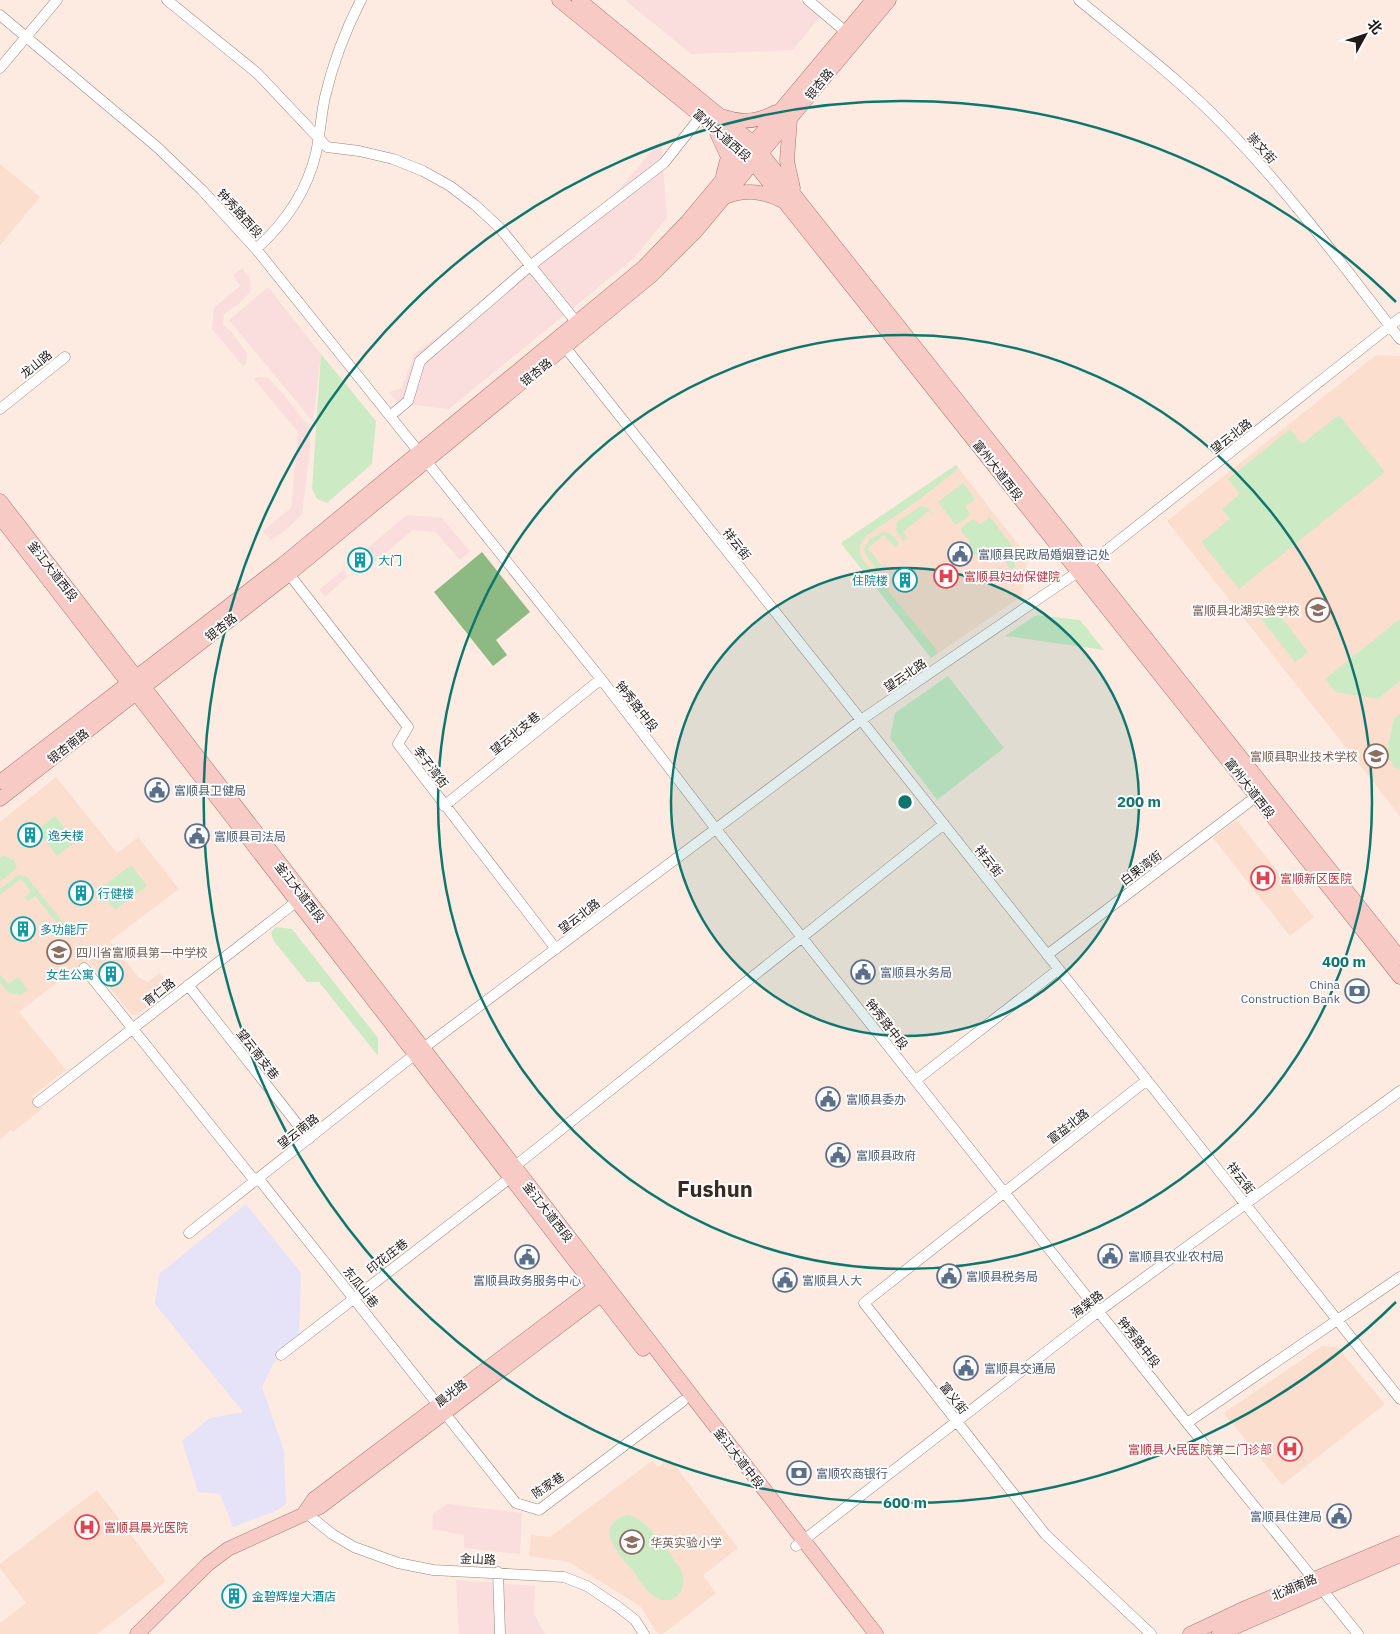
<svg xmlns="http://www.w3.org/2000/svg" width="1400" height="1634" viewBox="0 0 1400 1634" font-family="'IBM Plex Sans','Noto Sans SC',sans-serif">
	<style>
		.commercial { fill: #f9dedd }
		.industrial { fill: #e6e2f8 }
		.built { fill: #fbdecd }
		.green { fill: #ccebc5 }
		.forest { fill: #8dba82 }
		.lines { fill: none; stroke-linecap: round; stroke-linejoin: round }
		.minor-casing { stroke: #998579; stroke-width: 11 }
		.major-casing { stroke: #a97570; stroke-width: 15 }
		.minor { stroke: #fff; stroke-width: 10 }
		.major { stroke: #f7cac6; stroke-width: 14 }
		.ring { fill: none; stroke: #0f766e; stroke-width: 2.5 }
		.labels { text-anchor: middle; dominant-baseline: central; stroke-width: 4; stroke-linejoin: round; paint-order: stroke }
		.street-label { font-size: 12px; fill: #221a16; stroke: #fcfcfc }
		.service-label { font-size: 12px; fill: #4e5e75; stroke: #fcfcfc; text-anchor: start }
		.culture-label { font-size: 12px; fill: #0d838f; stroke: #fcfcfc; text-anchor: start }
		.health-label { font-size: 12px; fill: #be3a42; stroke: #fcfcfc; text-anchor: start }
		.education-label { font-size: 12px; fill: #785e54; stroke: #fcfcfc; text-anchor: end }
		.town-label { font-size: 22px; font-weight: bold; fill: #3a2a20; stroke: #fcfcfc }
		.centre { fill: #0f766e; stroke: #fcfcfc; stroke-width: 2.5 }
		.ring-label { font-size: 15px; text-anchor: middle; font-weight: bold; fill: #0f766e; stroke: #fcfcfc; stroke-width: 4; stroke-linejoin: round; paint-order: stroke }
	</style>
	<rect width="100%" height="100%" fill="#fdebe1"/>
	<!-- commercial -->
	<path class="commercial" d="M625,0H799L820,17L793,50L691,54Z
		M661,140L667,218L633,259L449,409L398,403L389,392L402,388L414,354L472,311L503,281L550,242L609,201Z
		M242,268L250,278L251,291L240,303L224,314L223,325L231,331L247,353L246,364L243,366L212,329L214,308L240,286L233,275Z
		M268,287L321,354L313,422L229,320Z
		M257,377L268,378L280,390L310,428V448L302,514L285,531L271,540L263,531L291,508L298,432L254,379Z
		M406,515L442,518L470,551L460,560L435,532L413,530L371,565L361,554Z
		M343,570L348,576L325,597L319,590Z
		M447,1504L522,1513L520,1554L464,1548V1535L432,1529L433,1514Z
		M456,1580L535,1586L534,1614L545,1634H459Z"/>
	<!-- industrial -->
	<path class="industrial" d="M246,1204L301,1273L299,1336L280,1350L262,1387L284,1451L286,1504L276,1511L233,1527L220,1494L198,1492L182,1441L210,1418L243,1412L155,1304L159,1274Z"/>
	<!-- built -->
	<path class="built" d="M0,164L40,197L0,245Z
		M1376,355L1400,356V816L1167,521Z
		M956,465L1028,557L1022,596L931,658L841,543Z
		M56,777L117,853L138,837L179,889L110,941L139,978L148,982L159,973L171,987L137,1015H132L89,962L78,970L76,968L19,1012L66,1070L32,1096L42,1109L13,1132L11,1130L0,1139V822Z
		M1237,820L1314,917L1290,936L1213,838Z
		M1322,1346L1337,1347L1385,1404L1282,1485L1224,1413Z
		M670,1459L738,1548L703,1575L716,1593L663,1634H658L640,1606L569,1562L529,1556L531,1535L550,1537L652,1461L658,1467Z
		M97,1490L166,1581L97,1634H0V1623L26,1603L0,1568V1564Z"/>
	<!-- green -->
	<path class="green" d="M321,354L376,421L372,464L327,503L317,499L312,489Z
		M1339,415L1385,472L1239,589L1201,542L1230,519L1222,509L1240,494L1228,479L1290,429L1302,444Z
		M956,465L958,467L957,470L916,502L866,536C859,543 858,551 863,560L935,648L937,654L931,658L841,543Z
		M963,483L975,499L966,506L970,515L958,524H955L938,502Z
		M921,506L928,508L936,518L929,511L903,532L907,538L903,541L896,530L897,522Z
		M990,517L1017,552L1014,569L1009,568C1006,559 997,550 986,551C982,552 979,555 974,555L967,547L970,542L961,531V528L973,519L981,524Z
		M882,532L890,533L899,543L895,547L884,535L868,548L882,566L877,569L867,557L864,549L869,540Z
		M1270,602L1308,652L1295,662L1256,612Z
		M1036,615L1080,620L1104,650L1005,636Z
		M1400,619V681L1378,699L1336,692L1325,679Z
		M948,676L1004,748L937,800L890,738L895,713Z
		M1400,714V769L1398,770L1386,756L1394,718Z
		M55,816L75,842L57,856L37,830Z
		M4,856L14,860L17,868L0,882V857Z
		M131,865L147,886L115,910L99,890Z
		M18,875L27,877L69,930L65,933L35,896L28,901L25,897L31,891L21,879L0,895V889Z
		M276,927L292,929L378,1038V1056L319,982H307L273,940L271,932Z
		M0,974L8,984L18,977L28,990L21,995L9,993L0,983Z
		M626,1515C647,1516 667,1552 680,1568C690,1584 677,1608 657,1598C647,1593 640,1581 634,1572C621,1556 591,1528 626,1515Z"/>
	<!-- forest -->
	<path class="forest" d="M482,552L530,612L496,640L507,655L493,666L434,592Z"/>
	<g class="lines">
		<!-- minor casing -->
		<g class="minor-casing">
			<path id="minor" d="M167,0L257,73L327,147L359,151L393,159L423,171L450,186L475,205L499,227L578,324
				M808,0L846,32
				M1079,0C1132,44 1188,86 1235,137C1295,200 1347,271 1400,339
				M0,15L157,147L202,190L256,249L601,679L716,829L1187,1423L1358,1634
				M0,68L57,0
				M256,249C284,224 307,191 316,153C320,135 321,115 325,97C333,63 345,31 361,0
				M561,342L1400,1399
				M0,409L65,357
				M390,416L408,401L420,361L530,266L664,163L701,116
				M289,574L408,727L398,744L556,949
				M444,806L601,679
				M1047,955L1249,802
				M84,968L255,1181
				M188,985L309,1139
				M916,1080L1059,969
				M1147,1080L864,1303L1045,1534L1151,1634
				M38,1102L296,902
				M514,1167L944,824
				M258,1178L516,1503L539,1510L683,1401
				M189,1233L414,1055L861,720L1088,565L1400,318
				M281,1355L510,1178
				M1187,1423L1400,1277
				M305,1512L332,1534L354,1547L398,1563L433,1570L564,1577L587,1586L617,1606L635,1620L644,1634
				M796,1546L1099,1311L1400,1091
				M498,1572L500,1634"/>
		</g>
		<!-- major casing -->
		<g class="major-casing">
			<path id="major" d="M559,0L745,152L1400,977
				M579,0L753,143L1400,958
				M725,117C743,124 759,121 776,112
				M790,119L787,161L793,188
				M717,133L728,157L723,176
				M725,197C746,189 763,191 783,201
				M0,501L876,1634
				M0,517L643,1349
				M0,782L282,565L644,267L687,222L873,0
				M0,799L289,574L652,275L696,231L889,0
				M305,1512L314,1499L602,1282
				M137,1634L208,1564L228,1549L320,1507L607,1290
				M1190,1634L1243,1609L1400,1543
				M1219,1634L1400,1555"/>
		</g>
		<!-- minor -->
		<use href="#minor" class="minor"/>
		<!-- major -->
		<use href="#major" class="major"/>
	</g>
	<!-- distance rings -->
	<circle cx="905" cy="802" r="234" fill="#0f766e" fill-opacity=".12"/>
	<g class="ring">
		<circle cx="905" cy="802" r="234"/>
		<circle cx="905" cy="802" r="467"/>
		<path d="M1396 1302A701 701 0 1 1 1396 302"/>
	</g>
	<!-- icons -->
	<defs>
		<g id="civic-ring" transform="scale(1.25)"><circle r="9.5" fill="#fcfcfc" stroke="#5c6f8a" stroke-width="1.5"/><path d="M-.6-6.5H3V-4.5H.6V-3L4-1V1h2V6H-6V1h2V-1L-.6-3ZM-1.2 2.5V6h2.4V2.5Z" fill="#5c6f8a"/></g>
		<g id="building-ring" transform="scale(1.25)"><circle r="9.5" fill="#fcfcfc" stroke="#0f9aa8" stroke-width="1.5"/><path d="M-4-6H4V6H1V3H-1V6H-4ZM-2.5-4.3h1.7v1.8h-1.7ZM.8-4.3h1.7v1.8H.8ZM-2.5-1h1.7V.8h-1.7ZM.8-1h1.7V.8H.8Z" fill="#0f9aa8"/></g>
		<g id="hospital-ring" transform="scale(1.25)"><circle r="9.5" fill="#fcfcfc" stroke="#e0444e" stroke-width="1.5"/><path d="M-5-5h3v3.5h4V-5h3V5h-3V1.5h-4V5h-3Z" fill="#e0444e"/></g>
		<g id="school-ring" transform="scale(1.25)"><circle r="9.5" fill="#fcfcfc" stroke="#8d6e63" stroke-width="1.5"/><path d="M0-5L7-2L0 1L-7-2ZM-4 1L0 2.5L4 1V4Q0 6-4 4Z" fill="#8d6e63"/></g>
		<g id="bank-ring" transform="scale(1.25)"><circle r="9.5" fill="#fcfcfc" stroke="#5c6f8a" stroke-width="1.5"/><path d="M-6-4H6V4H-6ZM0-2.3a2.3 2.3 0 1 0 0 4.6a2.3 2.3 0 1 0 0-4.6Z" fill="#5c6f8a"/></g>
	</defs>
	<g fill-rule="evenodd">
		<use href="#civic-ring" x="960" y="554"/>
		<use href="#building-ring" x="360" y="560"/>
		<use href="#hospital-ring" x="946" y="576"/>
		<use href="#building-ring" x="905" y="580"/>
		<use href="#school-ring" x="1318" y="610"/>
		<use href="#school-ring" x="1376" y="756"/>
		<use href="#civic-ring" x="157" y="790"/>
		<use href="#building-ring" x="30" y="835"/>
		<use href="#civic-ring" x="197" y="836"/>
		<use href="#hospital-ring" x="1263" y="878"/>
		<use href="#building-ring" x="81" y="893"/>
		<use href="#building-ring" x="23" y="929"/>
		<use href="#school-ring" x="59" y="952"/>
		<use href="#civic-ring" x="863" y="972"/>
		<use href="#building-ring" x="111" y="974"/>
		<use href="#bank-ring" x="1357" y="991"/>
		<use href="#civic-ring" x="828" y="1099"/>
		<use href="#civic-ring" x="838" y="1155"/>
		<use href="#civic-ring" x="1110" y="1256"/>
		<use href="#civic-ring" x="527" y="1257"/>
		<use href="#civic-ring" x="949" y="1276"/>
		<use href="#civic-ring" x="785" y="1280"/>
		<use href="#civic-ring" x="966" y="1368"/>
		<use href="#hospital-ring" x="1290" y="1449"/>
		<use href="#bank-ring" x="799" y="1473"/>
		<use href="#civic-ring" x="1339" y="1516"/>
		<use href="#hospital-ring" x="87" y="1527"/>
		<use href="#school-ring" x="632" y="1542"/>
		<use href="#building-ring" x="234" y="1596"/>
	</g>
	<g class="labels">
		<!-- street labels -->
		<g class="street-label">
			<text transform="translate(819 84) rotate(-50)">银杏路</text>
			<text transform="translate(722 135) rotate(41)">富州大道西段</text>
			<text transform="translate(1262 148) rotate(48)">崇文街</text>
			<text transform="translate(240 213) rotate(48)">钟秀路西段</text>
			<text transform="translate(36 364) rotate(-39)">龙山路</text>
			<text transform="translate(536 372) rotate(-39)">银杏路</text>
			<text transform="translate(1231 436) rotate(-38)">望云北路</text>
			<text transform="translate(998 470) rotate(52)">富州大道西段</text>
			<text transform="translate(737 544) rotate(52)">祥云街</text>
			<text transform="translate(53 571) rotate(52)">釜江大道西段</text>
			<text transform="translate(221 627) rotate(-38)">银杏路</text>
			<text transform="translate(905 675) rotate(-34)">望云北路</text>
			<text transform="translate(637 706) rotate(52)">钟秀路中段</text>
			<text transform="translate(515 733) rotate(-39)">望云北支巷</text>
			<text transform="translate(68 746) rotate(-38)">银杏南路</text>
			<text transform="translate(431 767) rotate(53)">李子湾街</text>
			<text transform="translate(1250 788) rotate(52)">富州大道西段</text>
			<text transform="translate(989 861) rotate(52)">祥云街</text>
			<text transform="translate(1141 868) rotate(-37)">白果湾街</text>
			<text transform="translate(300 892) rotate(52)">釜江大道西段</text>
			<text transform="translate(579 916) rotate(-37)">望云北路</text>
			<text transform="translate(159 992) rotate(-38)">育仁路</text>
			<text transform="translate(887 1024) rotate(52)">钟秀路中段</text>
			<text transform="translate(258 1054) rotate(52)">望云南支巷</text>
			<text transform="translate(1068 1126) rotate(-38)">富益北路</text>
			<text transform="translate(298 1131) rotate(-38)">望云南路</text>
			<text transform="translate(1241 1178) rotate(52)">祥云街</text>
			<text transform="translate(548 1212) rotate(52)">釜江大道西段</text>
			<text transform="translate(387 1256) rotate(-38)">印花庄巷</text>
			<text transform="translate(361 1287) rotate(51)">东瓜山巷</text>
			<text transform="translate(1087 1304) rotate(-37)">海棠路</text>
			<text transform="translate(1139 1342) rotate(52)">钟秀路中段</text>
			<text transform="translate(451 1393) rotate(-37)">晨光路</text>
			<text transform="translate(954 1398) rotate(52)">富义街</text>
			<text transform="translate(739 1458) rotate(52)">釜江大道中段</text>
			<text transform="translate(548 1485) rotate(-34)">陈家巷</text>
			<text transform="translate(478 1559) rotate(2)">金山路</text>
			<text transform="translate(1294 1587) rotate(-23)">北湖南路</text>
		</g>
		<!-- service labels -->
		<g class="service-label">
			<text x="978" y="554">富顺县民政局婚姻登记处</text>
			<text x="174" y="790">富顺县卫健局</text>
			<text x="214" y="836">富顺县司法局</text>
			<text x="880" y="972">富顺县水务局</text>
			<text x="1340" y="984" text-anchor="end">China<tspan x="1340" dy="14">Construction Bank</tspan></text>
			<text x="846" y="1099">富顺县委办</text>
			<text x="856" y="1155">富顺县政府</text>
			<text x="1128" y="1256">富顺县农业农村局</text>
			<text x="966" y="1276">富顺县税务局</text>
			<text x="527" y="1280" text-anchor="middle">富顺县政务服务中心</text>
			<text x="802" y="1280">富顺县人大</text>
			<text x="984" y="1368">富顺县交通局</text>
			<text x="816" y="1473">富顺农商银行</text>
			<text x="1322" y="1516" text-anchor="end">富顺县住建局</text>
		</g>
		<!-- culture labels -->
		<g class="culture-label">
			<text x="378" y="560">大门</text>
			<text x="888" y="580" text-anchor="end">住院楼</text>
			<text x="48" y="835">逸夫楼</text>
			<text x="98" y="893">行健楼</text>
			<text x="40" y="929">多功能厅</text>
			<text x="94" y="974" text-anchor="end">女生公寓</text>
			<text x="252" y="1596">金碧辉煌大酒店</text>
		</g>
		<!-- health labels -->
		<g class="health-label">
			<text x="964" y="576">富顺县妇幼保健院</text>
			<text x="1280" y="878">富顺新区医院</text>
			<text x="1272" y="1449" text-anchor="end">富顺县人民医院第二门诊部</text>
			<text x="104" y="1527">富顺县晨光医院</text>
		</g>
		<!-- education labels -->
		<g class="education-label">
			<text x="1300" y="610">富顺县北湖实验学校</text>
			<text x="1358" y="756">富顺县职业技术学校</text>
			<text x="76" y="952" text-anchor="start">四川省富顺县第一中学校</text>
			<text x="650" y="1542" text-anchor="start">华英实验小学</text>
		</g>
		<!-- town labels -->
		<g class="town-label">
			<text x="715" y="1188">Fushun</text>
		</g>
	</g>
	<circle cx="905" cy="802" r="8" class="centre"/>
	<g class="ring-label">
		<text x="1139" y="807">200 m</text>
		<text x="1344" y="967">400 m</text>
		<text x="905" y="1508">600 m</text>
	</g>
	<!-- north arrow -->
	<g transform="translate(1365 35) rotate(50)" stroke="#fcfcfc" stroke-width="4" paint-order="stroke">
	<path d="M0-4L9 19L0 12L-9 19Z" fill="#221a16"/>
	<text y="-8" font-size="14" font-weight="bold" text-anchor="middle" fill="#221a16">北</text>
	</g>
</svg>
